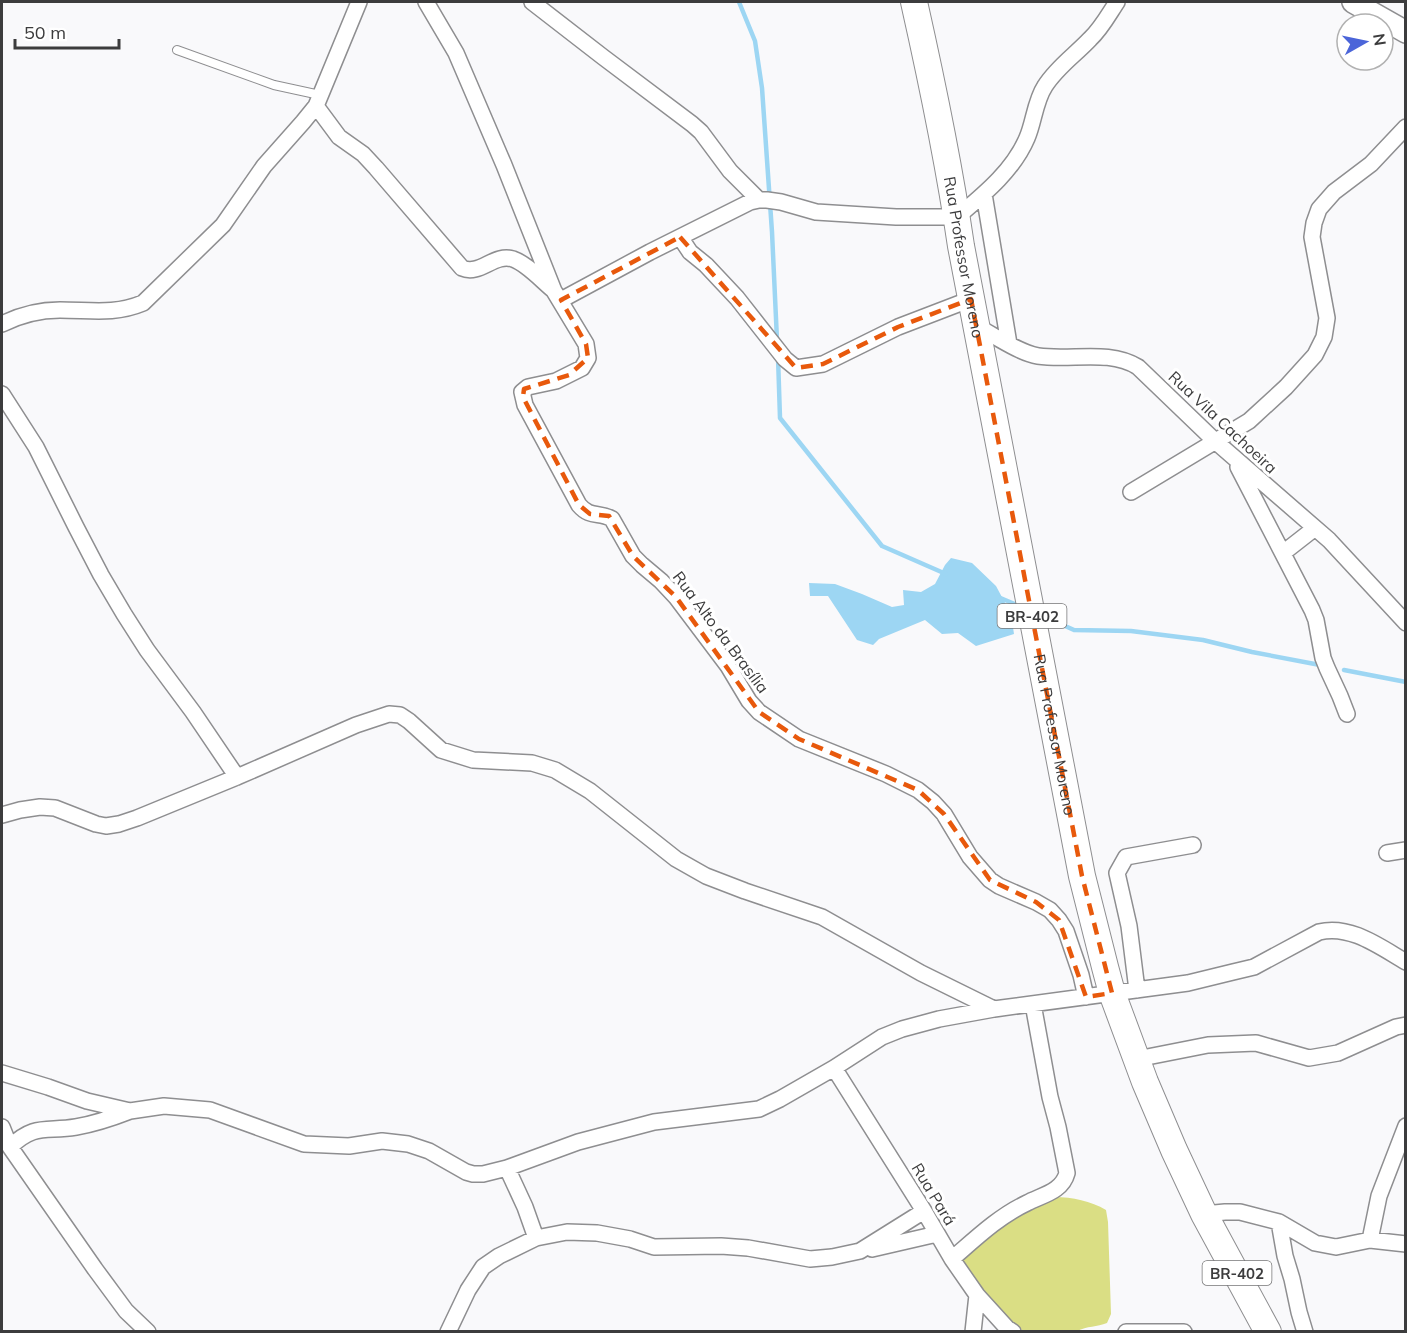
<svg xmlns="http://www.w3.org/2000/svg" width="1407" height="1333" viewBox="0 0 1407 1333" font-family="Mulish,sans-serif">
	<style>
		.green { fill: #dade84 }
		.water { fill: #9dd6f3 }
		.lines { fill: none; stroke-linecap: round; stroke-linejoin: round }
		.stream { stroke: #9dd6f3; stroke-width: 4.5 }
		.lane-casing { stroke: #8e8e90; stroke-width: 10 }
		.street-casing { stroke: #8e8e90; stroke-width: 18 }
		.secondary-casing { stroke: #8e8e90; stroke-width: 24 }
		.highway-casing { stroke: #8e8e90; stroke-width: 28 }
		.lane { stroke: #fff; stroke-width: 8 }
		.street { stroke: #fff; stroke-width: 15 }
		.secondary { stroke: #fff; stroke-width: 21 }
		.highway { stroke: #fff; stroke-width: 26 }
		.marked { fill: none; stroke: #e8590c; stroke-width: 4.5; stroke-dasharray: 12 8; stroke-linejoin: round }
		.labels { text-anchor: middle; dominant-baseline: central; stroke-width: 6; stroke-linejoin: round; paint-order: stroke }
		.shield { fill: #fff; stroke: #767677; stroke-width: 1.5 }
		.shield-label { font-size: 15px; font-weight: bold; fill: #3c3c3d }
		.street-label { font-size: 16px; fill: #3c3c3d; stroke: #fff }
	</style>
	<rect width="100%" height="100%" fill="#f9f9fb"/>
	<!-- green -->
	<path class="green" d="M1055,1197C1072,1197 1091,1201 1106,1210L1108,1222L1111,1314L1107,1323C1097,1327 1087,1326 1077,1331H1024L1017,1327L992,1303L959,1259L1007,1220Z"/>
	<!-- water -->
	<path class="water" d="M951,558L972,563L996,586L1011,614L1014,634L976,646L958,633L942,634L925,620L879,639L873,645L857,640L828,596H810L809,583L835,584L862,594L892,607L904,605L903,590L921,592L935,584L945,565Z"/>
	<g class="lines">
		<!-- stream -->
		<path class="stream" d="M739,2L755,41L762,88L772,232L777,340
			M778,357L780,418L882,546L946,574
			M998,597L1017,605
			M1043,616L1074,630L1131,631L1203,640L1252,652L1320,665
			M1344,670L1406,682"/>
		<!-- lane casing -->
		<g class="lane-casing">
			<path id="lane" d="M177,50L274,85L320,95"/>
		</g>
		<!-- street casing -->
		<g class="street-casing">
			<path id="street" d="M426,2L456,53L504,165L554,291L586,344L588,358L582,368L556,381L528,387L522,392L525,405L579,505C591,519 599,511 612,519L633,556L642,565L661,581L676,597L728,666L749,701L759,712L799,739L886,774L918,790L933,802L944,814L970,857L990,880L999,886L1036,902L1050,910L1059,920L1066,931L1081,975L1086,997
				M532,2L603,57L692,124L701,132L730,171L759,200
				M316,106L339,137L363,154L376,168L462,268C480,276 494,253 513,259C527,264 540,279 552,289
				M984,194L1009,344
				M680,237L690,252L706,265L737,298L785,359L796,368L823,364L898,327L971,299
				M561,300L650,252L750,202L759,200H767L781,202L816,212L896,217H957C983,195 1013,171 1027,138C1034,122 1035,101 1045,86C1057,67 1075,55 1090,39C1101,29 1109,14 1117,2
				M2,324C20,315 40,310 60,310C91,310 114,315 143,303L223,225L264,166L303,122L316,106L359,2
				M976,326C994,335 1019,353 1038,356C1071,361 1109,349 1138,367L1215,441L1329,540L1406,623
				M2,394L36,447L76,527L101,575L124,614L147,650L193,712L237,777
				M1238,467L1312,610L1316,620L1323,658L1327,668L1340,696L1347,714
				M1131,492L1249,421L1286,387L1315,355L1324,337L1327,318L1312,237L1314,223L1319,209L1334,192L1371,164L1406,127
				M1283,553L1315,528
				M2,815L20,810L40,807L55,808L96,824L106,826L119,824L137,818L237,777L356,725L389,714L400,715L409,721L441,750L473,760L532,763L555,770L590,791L676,859L706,876L745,891L822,917L921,973L994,1009
				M1387,853L1406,850
				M1137,990L1129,926L1117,873L1126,857L1193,845
				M1137,1059L1208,1045L1256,1043L1309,1058L1338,1053L1396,1027L1406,1025
				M834,1068L924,1211L952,1259L977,1295L1007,1328L1013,1332
				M2,1073L48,1087L87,1101L130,1111L164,1106L210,1110L304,1144L349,1146L382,1141L408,1144L429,1151L466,1172L473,1174H483L507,1168L578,1142L654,1122L759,1109L780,1099L834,1068L882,1037L902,1029L939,1019L994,1009L1188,983L1233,972L1254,967L1319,932C1350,924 1380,947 1406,962
				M2,1127L10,1147L95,1269L126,1311L148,1332
				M10,1147C35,1123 46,1132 76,1127C94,1124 112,1118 130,1111
				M507,1168L525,1207L536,1238
				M1204,1214L1225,1212H1240L1279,1222L1315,1243L1336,1247L1370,1240L1406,1244
				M1279,1222L1285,1256L1292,1279L1299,1312L1305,1332
				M1370,1240L1379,1196L1406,1126
				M872,1249L937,1234
				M952,1259C975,1239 999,1216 1027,1203C1042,1195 1062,1192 1067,1173L1058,1127L1050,1097L1033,1004
				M448,1332L468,1290L483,1267L499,1256L536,1238L567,1232L597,1233L630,1239L654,1247L721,1246L748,1248L810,1259L832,1257L860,1251L924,1211
				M973,1332L977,1295
				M1126,1332H1184"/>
		</g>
		<!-- secondary casing -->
		<g class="secondary-casing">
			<path id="secondary" d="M1353,2L1406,32"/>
		</g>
		<!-- highway casing -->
		<g class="highway-casing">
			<g id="highway">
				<path id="s1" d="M914,2C932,82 949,164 961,246L1082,876L1105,967L1112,993L1145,1082L1174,1150L1204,1214L1268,1332"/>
			</g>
		</g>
		<!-- lane -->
		<use href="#lane" class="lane"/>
		<!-- street -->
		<use href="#street" class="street"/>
		<!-- secondary -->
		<use href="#secondary" class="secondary"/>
		<!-- highway -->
		<use href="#highway" class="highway"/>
	</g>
	<!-- marked area -->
	<path class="marked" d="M680,237L796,368L823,364L898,327L971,299L1082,876L1112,993L1086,997L1059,920L1036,902L990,880L944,814L918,790L799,739L759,712L676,597L633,556L609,516L590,514L579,505L523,397L524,389L569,375L588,358L586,344L561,300Z"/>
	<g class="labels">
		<!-- shield labels -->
		<g class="shield">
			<rect x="997.5" y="604" width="69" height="24" rx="4.5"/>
			<rect x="1202.5" y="1261" width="69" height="24" rx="4.5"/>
		</g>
		<g class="shield-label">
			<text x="1032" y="616">BR-402</text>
			<text x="1237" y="1273">BR-402</text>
		</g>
		<!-- street labels -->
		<g class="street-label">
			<text stroke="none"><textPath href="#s1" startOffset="260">Rua Professor Moreno</textPath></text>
			<text transform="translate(1223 422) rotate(43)">Rua Vila Cachoeira</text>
			<text transform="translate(721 632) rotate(53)">Rua Alto da Brasília</text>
			<text stroke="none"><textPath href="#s1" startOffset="746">Rua Professor Moreno</textPath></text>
			<text transform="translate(934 1194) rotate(59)">Rua Pará</text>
		</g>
	</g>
	<!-- border -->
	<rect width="1407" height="1333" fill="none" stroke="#3c3c3d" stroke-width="6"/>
	<!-- north arrow -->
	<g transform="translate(1365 42) rotate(81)"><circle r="28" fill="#ffffff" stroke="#b1b1b1" stroke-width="1.5"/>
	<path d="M0-4.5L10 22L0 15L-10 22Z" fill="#4b65d9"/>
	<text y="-9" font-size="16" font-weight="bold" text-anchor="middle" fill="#3c3c3d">N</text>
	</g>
	<!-- scale -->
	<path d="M15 39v9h104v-9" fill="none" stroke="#3c3c3d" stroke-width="3"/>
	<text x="24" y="39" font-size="18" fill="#3c3c3d" stroke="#ffffff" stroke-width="4.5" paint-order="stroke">50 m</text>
</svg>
